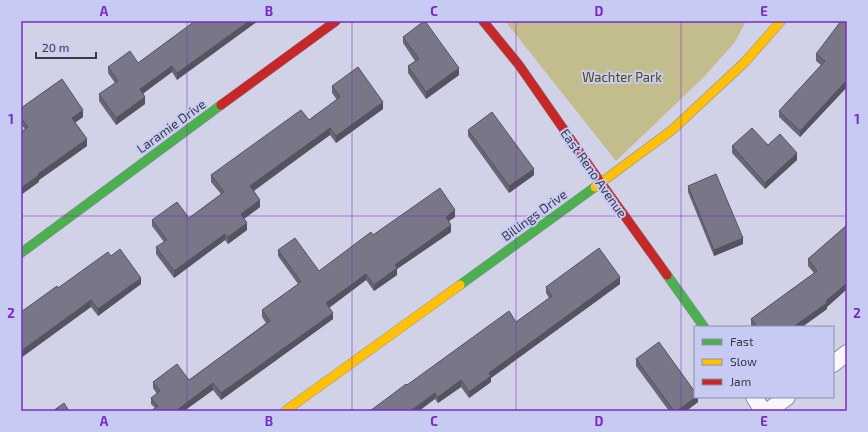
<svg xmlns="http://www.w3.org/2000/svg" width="868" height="432" viewBox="0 0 868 432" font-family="'Exo 2',sans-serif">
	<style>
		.green { fill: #c3bd8d }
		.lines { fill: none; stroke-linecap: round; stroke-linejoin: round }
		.street-casing { stroke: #8c8d9e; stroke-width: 18 }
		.fast-casing { stroke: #8c8d9e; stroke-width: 10 }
		.slow-casing { stroke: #8c8d9e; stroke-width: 10 }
		.jam-casing { stroke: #8c8d9e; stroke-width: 10 }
		.street { stroke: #f8f8fc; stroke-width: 16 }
		.fast { stroke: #4caf50; stroke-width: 9 }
		.slow { stroke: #ffc107; stroke-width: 9 }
		.jam { stroke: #c62828; stroke-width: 9 }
		.wall { fill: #686674 }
		.shaded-wall { fill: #55535e }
		.building { fill: #797787; stroke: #55535e }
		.grid { fill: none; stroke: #7b2cbf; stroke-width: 1; stroke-opacity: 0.55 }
		.labels { text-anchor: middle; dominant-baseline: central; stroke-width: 4; stroke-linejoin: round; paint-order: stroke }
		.park-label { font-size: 13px; fill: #524c11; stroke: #c7caf2 }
		.street-label { font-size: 13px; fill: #383949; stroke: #c7caf2 }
		.neatline { fill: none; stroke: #7b2cbf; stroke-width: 1.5 }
		.grid-label { font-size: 13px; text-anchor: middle; font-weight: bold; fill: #7b2cbf }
	</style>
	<rect width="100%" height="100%" fill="#d1d2e8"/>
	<!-- green -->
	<path class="green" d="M505,21H746L735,42L704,77L616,161Z"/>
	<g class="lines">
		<!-- street casing -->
		<g class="street-casing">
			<path id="street" d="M833,364L847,353
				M754,397L763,411
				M768,411L787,397"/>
		</g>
		<!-- fast casing -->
		<g class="fast-casing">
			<path id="fast" d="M21,253L221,105
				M667,275L704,327
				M460,285L595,187"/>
		</g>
		<!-- slow casing -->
		<g class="slow-casing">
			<path id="slow" d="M595,187L672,130L745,62L781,21
				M285,411L460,285"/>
		</g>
		<!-- jam casing -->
		<g class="jam-casing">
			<path id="jam" d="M483,21L519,65L601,183L667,275
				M221,105L336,21"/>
		</g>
		<!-- street -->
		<use href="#street" class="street"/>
		<!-- fast -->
		<use href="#fast" class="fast"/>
		<!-- slow -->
		<use href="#slow" class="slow"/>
		<!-- jam -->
		<use href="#jam" class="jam"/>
	</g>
	<!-- wall -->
	<path class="wall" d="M195,21L177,80L172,72L143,93L145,104L116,125L99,101V94L115,83L108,73V67L138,63Z
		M847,21V87L800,137L779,117V111L821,65L816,61V54Z
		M403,37L459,75L426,99L408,73V66L415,61L403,43Z
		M332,86L383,109L336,143L330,135L254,191L260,207L244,219L247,230L228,244L225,240L174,278L156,254V247L164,242L152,226V220L189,218L221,194L211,182V175L309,120L337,100L332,93Z
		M21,108L83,117L75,122L87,146L39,180V182L25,129L21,124Z
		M468,130L534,175L509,193L468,136Z
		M768,145L797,160L765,189L732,153V146Z
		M688,186L743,244L714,256L688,192Z
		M455,217L449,221L451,232L397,269V275L374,291L366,280L329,308L333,319L221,400L213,390L184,411H151L155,408L151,404V398L157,394L153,388V382L189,380L266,323L262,317V310L298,284L278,256V250L319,271L373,235Z
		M847,225V289L827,307V309L802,327H752L751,325V319L814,273L808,266V259Z
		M141,284L98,316L91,307L58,288Z
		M620,284L491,378V382L469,398L461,387L438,403L435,399L407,385L516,322L549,298L546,293V287Z
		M636,359L698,397V402L686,411H669L636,366Z"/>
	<!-- shaded-wall -->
	<path class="shaded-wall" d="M249,21H258L177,80V73Z
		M172,66V72L140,96V89Z
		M459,68V75L426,99V92Z
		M847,80V87L800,137V131Z
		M145,97V104L116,125V118Z
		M383,102V109L336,143V136Z
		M83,110V117L72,125V118Z
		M330,128V135L250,193V186Z
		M87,139V146L39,180V182L21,195V188L38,174Z
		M797,153V160L765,189V183Z
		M534,169V175L509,193V186Z
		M260,200V207L241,221V214Z
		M455,210V217L446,223V217Z
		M247,223V230L228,244V237Z
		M451,225V232L397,269V275L374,291V285L395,265Z
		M225,234V240L174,278V271Z
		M743,238V244L714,256V250Z
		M366,274V280L326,310V303Z
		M620,277V284L491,378V382L469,398V392L489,373Z
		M141,278V284L98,316V309Z
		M847,283V289L827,307V309L802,327H793L826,301Z
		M91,300V307L21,358V351Z
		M333,313V319L221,400V393Z
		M461,380V387L438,403V397Z
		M213,383V390L184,411H177V410Z
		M435,393V399L419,411H410Z
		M696,397H698V402L686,411H677Z"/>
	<!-- building -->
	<path class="building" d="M195,21H249L177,73L172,66L140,89L145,97L116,118L99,94L118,81L108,67L130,51L138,63Z
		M424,21H425L459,68L426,92L408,66L419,59L403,37Z
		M841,21H847V80L800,131L779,111L825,61L816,54Z
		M358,67L383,102L336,136L330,128L250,186L260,200L241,214L247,223L228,237L225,234L174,271L156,247L167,240L152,220L177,202L189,218L224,192L211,175L301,110L309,120L340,97L332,86Z
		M62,79L83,110L72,118L87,139L38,174L39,175L21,188V132L28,127L21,118V108Z
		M492,112L534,169L509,186L468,130Z
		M752,128L768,145L780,134L797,153L765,183L732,146Z
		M716,174L743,238L714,250L688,186Z
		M440,188L455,210L446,217L451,225L395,265L397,268L374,285L366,274L326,303L333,313L221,393L213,383L177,410L178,411H151L158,406L151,398L160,391L153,382L177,364L189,380L270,321L262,310L301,282L278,250L295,238L319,271L371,232L373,235Z
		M847,225V283L826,301L827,303L793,327H757L751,319L817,271L808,259Z
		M599,248L620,277L489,373L491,376L469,392L461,380L438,397L435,393L410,411H370L406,384L407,385L509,311L516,322L552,296L546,287Z
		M120,249L141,278L98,309L91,300L21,351V312L57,286L58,288L108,252L111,256Z
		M659,342L695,392V397H696L677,411H674L636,359Z
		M64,403L69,411H53Z"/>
	<!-- grid -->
	<path class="grid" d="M187,21V411M352,21V411M516,21V411M681,21V411M21,216H847"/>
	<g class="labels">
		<!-- park labels -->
		<g class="park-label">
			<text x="622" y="77">Wachter Park</text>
		</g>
		<!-- street labels -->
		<g class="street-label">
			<text transform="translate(171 126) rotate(-36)">Laramie Drive</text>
			<text transform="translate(594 173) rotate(55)">East Reno Avenue</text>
			<text transform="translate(534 215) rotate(-36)">Billings Drive</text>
		</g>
	</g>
	<!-- border -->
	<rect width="868" height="432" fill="none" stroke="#c7caf2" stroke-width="44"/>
	<!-- legend -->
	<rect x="694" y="326" width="140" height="72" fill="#c7caf2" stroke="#8e90ae"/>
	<rect x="702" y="339" width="20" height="6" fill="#4caf50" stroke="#8e90ae"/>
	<text x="730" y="346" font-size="12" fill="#383949">Fast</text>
	<rect x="702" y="359" width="20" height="6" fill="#ffc107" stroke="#8e90ae"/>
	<text x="730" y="366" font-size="12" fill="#383949">Slow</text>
	<rect x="702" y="379" width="20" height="6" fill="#c62828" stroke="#8e90ae"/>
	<text x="730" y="386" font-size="12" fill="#383949">Jam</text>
	<!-- scale -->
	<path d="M36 52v6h60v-6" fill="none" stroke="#383949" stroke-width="2"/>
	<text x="42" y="52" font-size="12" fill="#383949" stroke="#c7caf2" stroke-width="3" paint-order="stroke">20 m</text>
	<rect x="22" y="22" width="824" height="388" class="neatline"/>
	<g class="grid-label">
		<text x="104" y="16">A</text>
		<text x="269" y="16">B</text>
		<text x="434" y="16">C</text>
		<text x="599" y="16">D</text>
		<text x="764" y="16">E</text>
		<text x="11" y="124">1</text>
		<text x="857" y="124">1</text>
		<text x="11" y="318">2</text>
		<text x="857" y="318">2</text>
		<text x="104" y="426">A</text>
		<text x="269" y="426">B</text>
		<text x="434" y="426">C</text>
		<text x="599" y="426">D</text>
		<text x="764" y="426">E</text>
	</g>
</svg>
